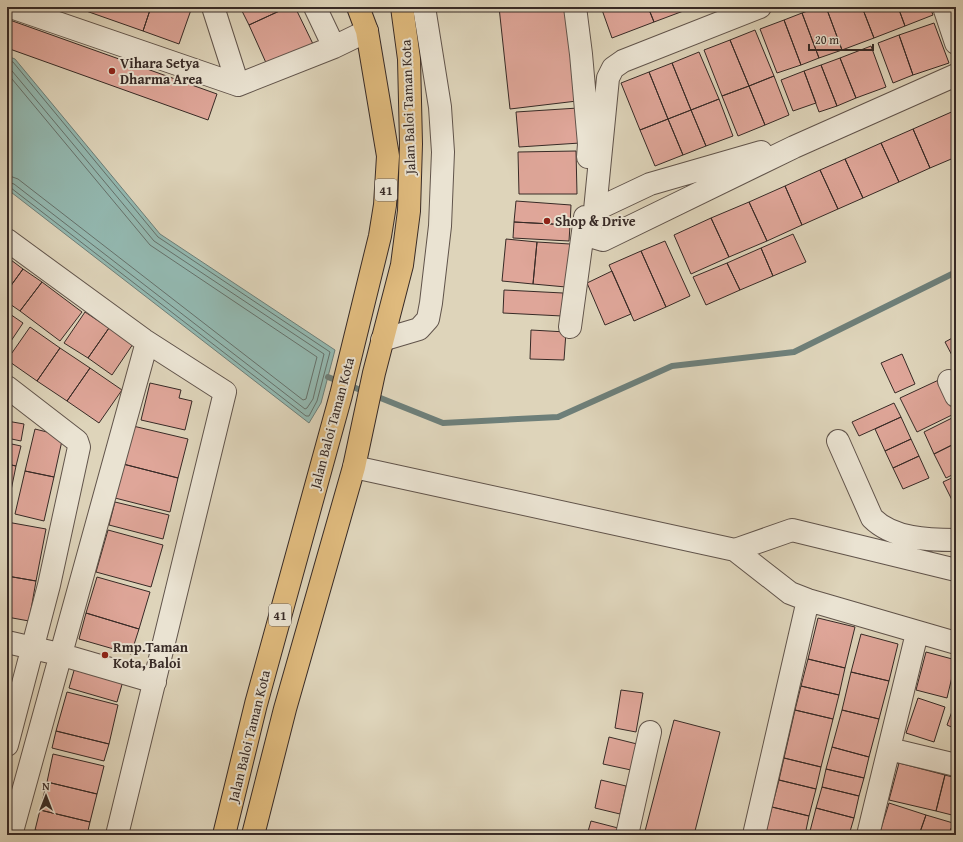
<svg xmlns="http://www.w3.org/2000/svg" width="963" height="842" viewBox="0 0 963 842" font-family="'Gentium Book Plus',serif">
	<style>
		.water { fill: #93b8b0; stroke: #6e7f79 }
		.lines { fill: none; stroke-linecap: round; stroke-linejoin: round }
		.shore { stroke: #65716b; stroke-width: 1 }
		.stream { stroke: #6e7f79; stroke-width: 6 }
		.building { fill: #dfa699; stroke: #372a26 }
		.minor-casing { stroke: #61544b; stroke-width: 24 }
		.highway-casing { stroke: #372a26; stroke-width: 24 }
		.minor { stroke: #eae3d2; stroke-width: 22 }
		.highway { stroke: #dfba7d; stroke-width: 22 }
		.poi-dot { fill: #8f2418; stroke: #eae3d2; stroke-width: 1.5 }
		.labels { text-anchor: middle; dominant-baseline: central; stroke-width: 4; stroke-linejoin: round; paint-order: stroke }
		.shield { fill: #eae3d2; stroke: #6d625a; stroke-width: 1 }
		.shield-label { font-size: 13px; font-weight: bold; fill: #372a26 }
		.poi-label { font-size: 14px; font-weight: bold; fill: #372a26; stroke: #eae3d2; text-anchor: start }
		.street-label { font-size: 14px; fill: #372a26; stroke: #eae3d2 }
	</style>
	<rect width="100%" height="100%" fill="#ded4ba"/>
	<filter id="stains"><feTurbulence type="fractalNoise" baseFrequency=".005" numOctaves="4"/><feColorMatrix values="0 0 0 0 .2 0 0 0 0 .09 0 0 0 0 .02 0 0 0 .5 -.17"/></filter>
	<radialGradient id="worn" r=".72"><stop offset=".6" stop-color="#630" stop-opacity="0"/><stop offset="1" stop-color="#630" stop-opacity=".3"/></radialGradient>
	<!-- water -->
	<path class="water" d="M7,56L15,59L160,234L335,350L321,403L309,423L7,189Z"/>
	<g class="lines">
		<!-- shore -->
		<path class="shore" d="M7,60L13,62L158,237L330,352L317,401L309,416H306L11,188L7,187
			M7,65L154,241L324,354L313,399L307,408L305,409L14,184L7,182
			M7,73L150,245L317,357L306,399L303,400L18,179L7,175"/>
		<!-- stream -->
		<path class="stream" d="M328,377L443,423L558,417L672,366L794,352L956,272"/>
	</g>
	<!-- building -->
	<path class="building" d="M74,7H91L89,12Z
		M91,7H151L143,31L89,12Z
		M151,7H192L179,44L143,31Z
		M240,7H288L249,25Z
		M288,7H295L313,44L267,65L249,25Z
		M499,7H567L577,101L510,109Z
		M601,7H648L654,22L612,38Z
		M648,7H685L686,10L654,22Z
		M819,7H826L842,50L819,58L802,13Z
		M826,7H862L874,38L842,50Z
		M862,7H898L905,26L874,38Z
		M898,7H930L933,15L905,26Z
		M802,13L819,58L801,65L784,20Z
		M7,19L217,94L208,120L7,48Z
		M784,20L801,65L777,73L760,29Z
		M934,23L949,63L913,75L899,35Z
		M755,30L774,76L749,86L730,40Z
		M899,35L913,75L893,83L878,43Z
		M730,40L749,86L722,96L704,50Z
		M871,46L886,87L856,98L840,58Z
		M699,52L719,99L691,110L672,63Z
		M840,58L856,98L837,106L821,65Z
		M672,63L691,110L668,119L649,72Z
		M821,65L837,106L819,112L804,71Z
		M804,71L816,103L793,111L781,80Z
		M649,72L668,119L640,130L621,83Z
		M774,76L789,115L765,125L749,86Z
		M749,86L765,125L738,136L722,96Z
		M719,99L733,136L706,146L691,110Z
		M578,108L580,143L519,147L516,112Z
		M691,110L706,146L683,155L668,119Z
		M956,110V157L930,168L913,129Z
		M668,119L683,155L655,166L640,130Z
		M913,129L930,168L899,182L881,143Z
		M881,143L899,182L863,198L845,159Z
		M576,151L577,194H519L518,152Z
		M845,159L863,198L838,209L820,170Z
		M820,170L838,209L802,225L785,186Z
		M785,186L802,225L767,241L749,202Z
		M516,201L571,205L570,225L514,222Z
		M749,202L767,241L729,257L711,218Z
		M711,218L729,257L691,274L674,235Z
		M514,222L570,225L569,241L513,238Z
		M793,234L806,262L773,276L761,248Z
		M506,239L537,242L533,284L502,281Z
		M665,241L690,296L666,307L641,251Z
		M537,242L570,244L566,287L533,284Z
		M761,248L773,276L740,290L727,263Z
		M641,251L666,307L634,321L609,265Z
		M7,257L23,269L7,291Z
		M727,263L740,290L706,305L693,277Z
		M23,269L42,282L20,311L7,302V291Z
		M612,271L631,314L605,325L587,283Z
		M42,282L82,312L60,341L20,311Z
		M504,290L563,293L562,316L503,313Z
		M7,312L23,323L7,347Z
		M85,312L109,328L88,358L64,343Z
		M30,327L60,348L37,381L7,360Z
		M109,328L133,344L112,375L88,358Z
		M531,330L566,332L564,360L530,359Z
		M956,336V363L945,342Z
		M60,348L90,368L67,401L37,381Z
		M902,354L915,384L895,393L881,363Z
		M90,368L122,390L99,423L67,401Z
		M943,378L956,405V413L917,432L900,398Z
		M150,383L181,390L179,398L192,401L185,430L141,420Z
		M894,403L901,417L859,436L852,422Z
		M956,416V443L934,454L924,432Z
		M901,417L911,439L885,451L875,429Z
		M7,421L24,424L21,441L7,438Z
		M133,426L188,439L178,478L123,464Z
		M35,429L63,436L54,477L25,471Z
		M911,439L919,456L893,468L885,451Z
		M7,443L21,446L16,466L7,464Z
		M956,443V473L946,478L934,454Z
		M919,456L929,478L903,489L893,468Z
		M7,464L16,466L7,510Z
		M123,464L178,478L170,512L115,498Z
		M25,471L54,477L44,521L15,514Z
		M956,476V508L943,482Z
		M115,502L169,515L163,539L109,525Z
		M7,522L46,529L36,581L7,576Z
		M108,530L163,545L151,587L96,572Z
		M7,576L36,581L29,621L7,617Z
		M97,577L150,592L139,629L86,613Z
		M86,613L139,629L131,654L79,639Z
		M818,618L855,627L845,668L808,659Z
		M861,634L898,644L889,681L851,672Z
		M926,652L956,660L947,698L916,690Z
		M808,659L845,668L839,695L801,686Z
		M75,667L123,681L117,702L69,688Z
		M851,672L889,681L879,719L842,710Z
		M801,686L839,695L833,719L795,710Z
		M621,690L643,693L636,732L615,728Z
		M67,692L118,705L109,744L56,731Z
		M918,698L945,707L934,742L906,733Z
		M954,706L956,707V729L947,725Z
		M795,710L833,719L821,767L784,758Z
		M842,710L879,719L869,757L832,747Z
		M674,720L720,732L694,835H644Z
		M56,731L109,744L104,761L52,748Z
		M609,737L637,744L631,770L603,764Z
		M832,747L869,757L864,778L826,769Z
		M53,754L104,766L97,794L47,782Z
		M784,758L821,767L816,789L779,780Z
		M899,763L945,775L936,811L889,800Z
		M826,769L864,778L859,796L822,787Z
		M945,775L956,778V816L936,811Z
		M601,780L626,786L620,814L595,808Z
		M779,780L816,789L809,816L772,807Z
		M47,782L97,794L90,822L40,810Z
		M822,787L859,796L854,818L816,808Z
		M889,803L926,815L919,835H879Z
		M772,807L809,816L805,835H784L766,831Z
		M816,808L854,818L849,835H809Z
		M40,810L90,822L87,835H56L35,830Z
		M926,815L953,823L949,835H919Z
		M591,821L618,828L617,835H587Z
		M953,823L956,824V835H949Z
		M35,830L56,835H33Z
		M766,831L784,835H765Z"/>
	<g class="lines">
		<!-- minor casing -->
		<g class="minor-casing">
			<path id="minor" d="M11,7L238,85L334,47L367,31
				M213,7L238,85
				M315,7L334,47
				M575,7L581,54L589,144L588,157
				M760,7L623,61L613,68L608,78L595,210L589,226L593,237L603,240L794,147L956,75
				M944,7L956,43
				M595,210L650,184L761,152
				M7,240L144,340L225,392L117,835
				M570,327L585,217
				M382,340L419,329L428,319L431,303L440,226L443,152L440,107L424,7
				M949,381L956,396
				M7,387L77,441L79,447L49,585L7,745
				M838,441L872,518C893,539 928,540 956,540
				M354,467L735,550L792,530L956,570
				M735,550L790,593L808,600L956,643
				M7,642L59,654L155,682
				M889,749L956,765
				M11,835C55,670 103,507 147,342
				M627,835L650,732
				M754,835L808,600
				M868,835L917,633"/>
		</g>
		<!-- highway casing -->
		<g class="highway-casing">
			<path id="highway" d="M224,835L256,704L341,395L380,236L385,205L388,156L367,31L358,7
				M253,835L285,709L354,467L374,373L402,265L409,211L411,144L409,59L402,7"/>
		</g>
		<!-- minor -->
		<use href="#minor" class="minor"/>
		<!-- highway -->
		<use href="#highway" class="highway"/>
	</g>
	<!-- markers -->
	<g class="poi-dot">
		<circle cx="112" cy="71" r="4"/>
		<circle cx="547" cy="221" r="4"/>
		<circle cx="105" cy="655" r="4"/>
	</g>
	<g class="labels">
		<!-- shield labels -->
		<g class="shield">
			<rect x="375" y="179" width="22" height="22" rx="3"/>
			<rect x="269" y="604" width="22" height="22" rx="3"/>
		</g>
		<g class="shield-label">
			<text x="386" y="190">41</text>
			<text x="280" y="615">41</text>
		</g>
		<!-- poi labels -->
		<g class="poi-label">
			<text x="120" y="63">Vihara Setya<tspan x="120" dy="16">Dharma Area</tspan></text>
			<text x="555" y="221">Shop &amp; Drive</text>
			<text x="113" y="647">Rmp.Taman<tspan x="113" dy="16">Kota, Baloi</tspan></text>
		</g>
		<!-- street labels -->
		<g class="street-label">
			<text transform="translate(408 107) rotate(-92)">Jalan Baloi Taman Kota</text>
			<text transform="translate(332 423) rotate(-75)">Jalan Baloi Taman Kota</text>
			<text transform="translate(249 736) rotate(-76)">Jalan Baloi Taman Kota</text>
		</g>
	</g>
	<!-- margin -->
	<rect width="963" height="842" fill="none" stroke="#ded4ba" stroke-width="24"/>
	<rect x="8" y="8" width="947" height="826" fill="none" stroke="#372a26" stroke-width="2"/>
	<rect x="12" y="12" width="939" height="818" fill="none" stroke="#372a26"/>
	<!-- north arrow -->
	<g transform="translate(46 796)" stroke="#eae3d2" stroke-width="3" paint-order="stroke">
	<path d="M0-3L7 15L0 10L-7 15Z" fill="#372a26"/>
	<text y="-6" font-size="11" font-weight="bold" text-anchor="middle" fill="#372a26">N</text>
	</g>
	<!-- scale -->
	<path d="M809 44v6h64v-6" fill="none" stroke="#372a26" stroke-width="2"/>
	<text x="815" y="44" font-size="12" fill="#372a26" stroke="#eae3d2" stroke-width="3" paint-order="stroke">20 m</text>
	<rect width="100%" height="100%" filter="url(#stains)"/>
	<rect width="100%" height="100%" fill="url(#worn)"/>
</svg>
